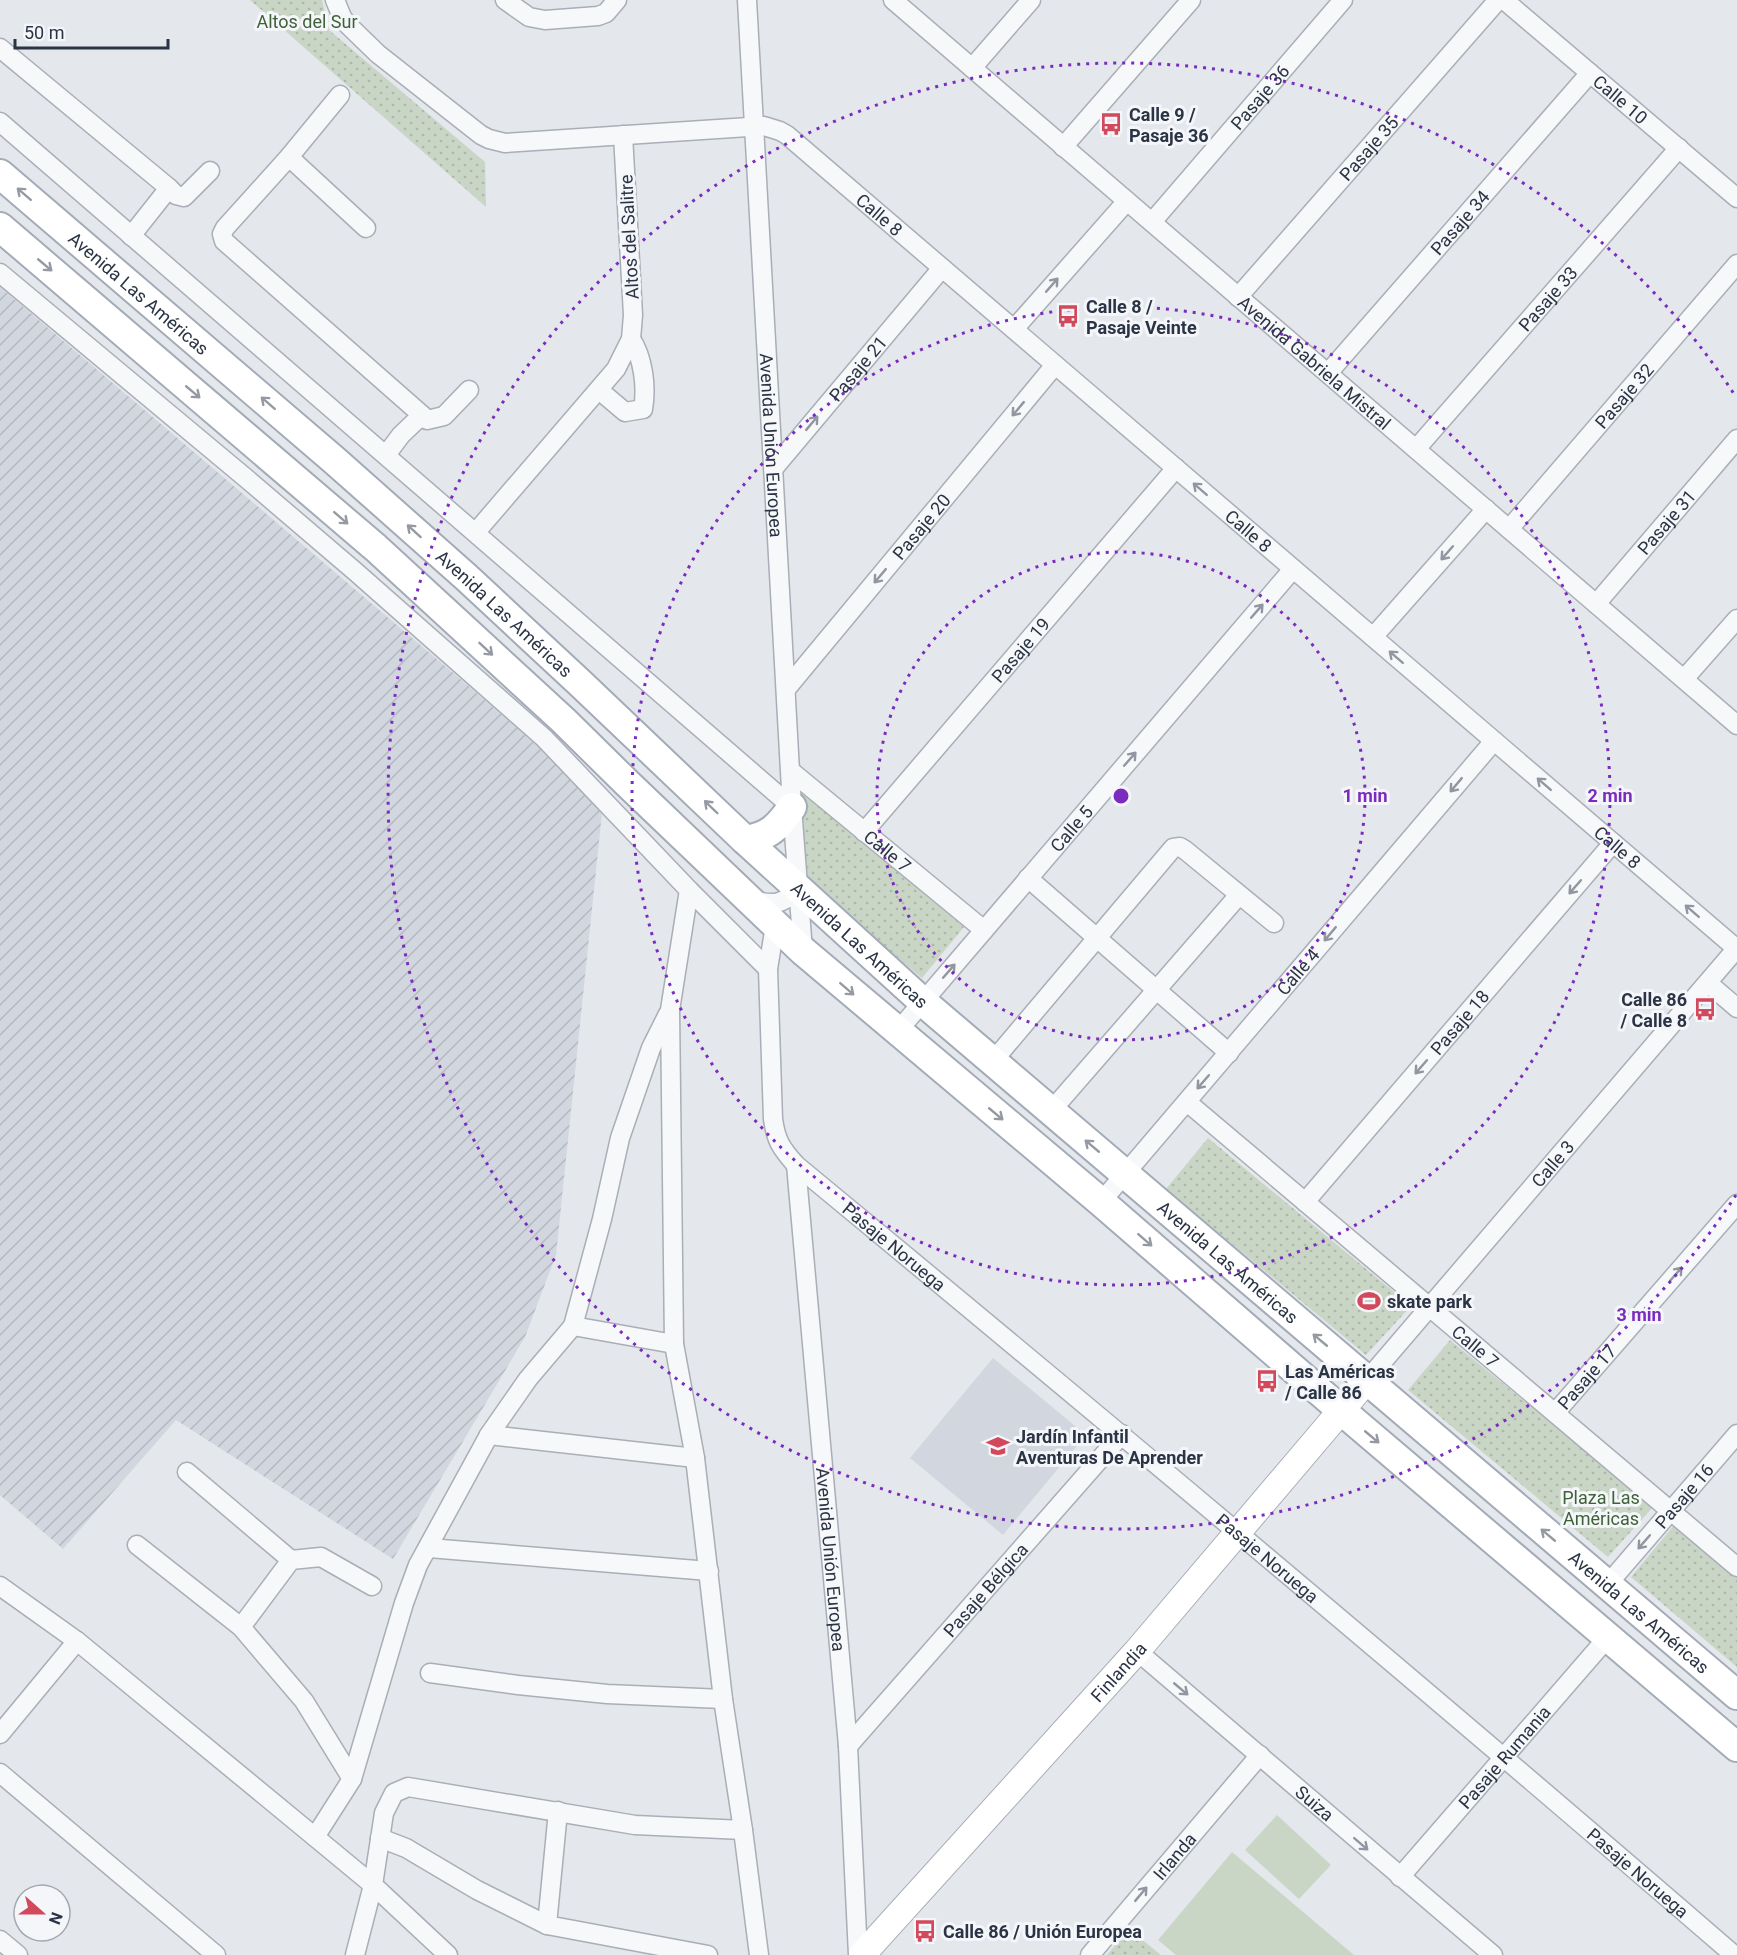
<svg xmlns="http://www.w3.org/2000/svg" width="1737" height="1955" viewBox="0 0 1737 1955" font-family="Roboto,sans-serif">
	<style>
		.built { fill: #d2d6de }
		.industrial { fill: url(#industrial-furrows) }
		.grass { fill: url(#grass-dots) }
		.garden { fill: #c9d6c5 }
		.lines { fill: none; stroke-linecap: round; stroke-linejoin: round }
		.street-casing { stroke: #a9aeb7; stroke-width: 21 }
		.secondary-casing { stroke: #a9aeb7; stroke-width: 28 }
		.primary-casing { stroke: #a3abb8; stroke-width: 32 }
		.street { stroke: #f7f8fa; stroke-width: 18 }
		.secondary { stroke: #fff; stroke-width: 26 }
		.primary { stroke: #fff; stroke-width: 28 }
		.oneway { stroke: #959aa2 }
		.oneway2 { stroke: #9196a0 }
		.ring { fill: none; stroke: #7b2cbf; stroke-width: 3; stroke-dasharray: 3 6 }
		.labels { text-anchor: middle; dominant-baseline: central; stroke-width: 6; stroke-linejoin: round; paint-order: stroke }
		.park-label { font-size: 18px; fill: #3f6138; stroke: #f4f6f9 }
		.street-label { font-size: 18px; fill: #2b3445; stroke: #f4f6f9 }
		.poi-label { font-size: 18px; font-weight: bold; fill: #2b3445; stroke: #f4f6f9; text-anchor: start }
		.centre { fill: #7b2cbf; stroke: #f4f6f9; stroke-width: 3 }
		.ring-label { font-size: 18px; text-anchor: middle; font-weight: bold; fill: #7b2cbf; stroke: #f4f6f9; stroke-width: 6; stroke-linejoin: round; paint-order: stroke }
	</style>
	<defs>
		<pattern id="industrial-furrows" width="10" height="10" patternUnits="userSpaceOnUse" patternTransform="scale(1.5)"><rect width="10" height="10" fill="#d2d6de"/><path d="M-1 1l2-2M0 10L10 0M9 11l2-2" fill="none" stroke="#b4b8c0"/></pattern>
		<pattern id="grass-dots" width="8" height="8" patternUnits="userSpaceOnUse" patternTransform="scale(1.5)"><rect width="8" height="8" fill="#c9d6c5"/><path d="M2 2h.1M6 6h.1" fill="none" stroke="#adb8ab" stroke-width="1.8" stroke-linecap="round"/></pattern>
	</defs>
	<rect width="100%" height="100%" fill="#e4e7ec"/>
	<!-- built -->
	<path class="built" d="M993,1358L1086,1435L1003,1535L910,1458Z"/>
	<!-- industrial -->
	<path class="industrial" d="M0,287L472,689L603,803L556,1255L525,1337L393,1559L176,1420L63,1549L0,1495Z"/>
	<!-- grass -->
	<path class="grass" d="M250,0H322L329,30L485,162L486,207Z
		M799,788L964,927L922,978L808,882Z
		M1208,1138L1411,1306L1366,1355L1166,1189Z
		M1450,1340L1653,1507L1608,1557L1408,1390Z
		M1675,1524L1737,1576V1667L1631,1577Z
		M1129,1929L1161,1955H1107Z"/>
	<!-- garden -->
	<path class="garden" d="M1277,1815L1331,1865L1299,1899L1245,1850Z
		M1232,1852L1354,1955H1176L1158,1940Z"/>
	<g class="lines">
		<!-- street casing -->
		<g class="street-casing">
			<g id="street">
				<path id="s1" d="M335,0L342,17L347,24L378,54L481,135L489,139L505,143L764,126L780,131L787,135L1737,949"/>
				<path d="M505,0L529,17L545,20L598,16L606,13L617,0"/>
				<path id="s2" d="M747,0L792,807L803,951"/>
				<path id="s3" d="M893,0L1737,725"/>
				<path id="s4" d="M1504,0L1737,198"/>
				<path d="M0,48L169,188L131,236"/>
				<path d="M972,68L1031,0"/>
				<path d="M340,95L289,157L225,228L222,234L224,241L422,415L401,435L386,455"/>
				<path d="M0,122L792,807"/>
				<path d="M1063,147L1191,0"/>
				<path d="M289,157L366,228"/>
				<path d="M169,188L176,195L184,197L210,171"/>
				<path id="s5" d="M1152,222L1343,0"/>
				<path d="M0,273L247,479L357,573L544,738L689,890L768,969"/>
				<path id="s6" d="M1238,297L1498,0"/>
				<path d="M1014,329L1127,201"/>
				<path id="s7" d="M1328,373L1590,73"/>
				<path d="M599,390L625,412L643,409C647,387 643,357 631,339"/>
				<path d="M422,415L427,420L444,416L469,390"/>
				<path id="s8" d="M1416,449L1679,148"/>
				<path id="s9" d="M774,468L942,268"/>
				<path id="s10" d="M1509,529L1737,264"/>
				<path d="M476,532L616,369L631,339L633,315L623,135"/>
				<path id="s11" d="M1596,604L1737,439"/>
				<path d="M1373,637L1486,509"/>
				<path d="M1684,679L1737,619"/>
				<path id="s12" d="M787,688L1055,365"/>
				<path id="s13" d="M792,772L984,930"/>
				<path id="s14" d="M864,832L1176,468"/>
				<path d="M1028,878L1229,1053"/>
				<path d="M689,890L670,1010L674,1344L695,1458L723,1699L743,1830L759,1955"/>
				<path d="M752,900C777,906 779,904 800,890"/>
				<path id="s15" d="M775,925L768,969L773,1119C776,1141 781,1148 796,1165C1111,1425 1425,1688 1734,1955"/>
				<path d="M1708,983L1737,1008"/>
				<path id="s16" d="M897,1032L1293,569"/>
				<path d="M993,1061L1173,848L1180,847L1185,850L1274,923"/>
				<path id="s17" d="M1187,1102L1737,1567"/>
				<path d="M1051,1111L1239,895"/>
				<path id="s18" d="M796,1165L848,1746L858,1955"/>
				<path id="s19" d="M1101,1202L1494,741"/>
				<path id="s20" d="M1305,1202L1613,843"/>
				<path d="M573,1326L674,1344"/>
				<path id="s21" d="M1367,1380L1737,948"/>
				<path id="s22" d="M1555,1413L1737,1204"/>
				<path d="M489,1435L695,1458"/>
				<path d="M187,1472L291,1560"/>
				<path d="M137,1545L241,1627L304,1701L352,1779"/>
				<path d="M429,1548L709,1571"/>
				<path id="s23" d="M1607,1585L1737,1434"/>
				<path d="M0,1586L77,1641L315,1837L373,1885L448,1955"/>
				<path d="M241,1627L291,1560L321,1557L372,1586"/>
				<path id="s24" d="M1137,1651L1493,1955"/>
				<path d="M430,1673L518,1685L607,1694L723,1699"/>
				<path d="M0,1734L77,1641"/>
				<path id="s25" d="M848,1746L1122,1434"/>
				<path d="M0,1773L216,1955"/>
				<path d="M558,1811L547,1925L708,1955"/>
				<path d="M315,1837L352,1779L404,1603L418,1565L489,1435L528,1379L573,1326L602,1219L620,1138L651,1048L668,1014"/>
				<path d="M380,1838L406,1848L477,1890L547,1925"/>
				<path id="s26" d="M1400,1877L1608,1637"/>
				<path d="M0,1940L18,1955"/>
				<path d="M355,1955L373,1885L384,1813L394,1793L408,1787L635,1825L743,1830"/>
				<path id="s27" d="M1090,1955L1260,1755"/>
			</g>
		</g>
		<!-- secondary casing -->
		<g class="secondary-casing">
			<g id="secondary">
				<path id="s28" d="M862,1955L1137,1651L1367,1380"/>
			</g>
		</g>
		<!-- primary casing -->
		<g class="primary-casing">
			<g id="primary">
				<path id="s29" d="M0,174L334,460L466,577L580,683L745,840L923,1002L1737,1695"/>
				<path d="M0,227L376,548L563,720L627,783L803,951L1101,1202L1356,1423L1737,1747"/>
				<path d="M745,840C769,837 779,826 792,807"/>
			</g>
		</g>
		<!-- street -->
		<use href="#street" class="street"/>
		<!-- secondary -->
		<use href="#secondary" class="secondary"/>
		<!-- primary -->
		<use href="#primary" class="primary"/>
	</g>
	<!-- one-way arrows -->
	<defs><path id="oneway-shaft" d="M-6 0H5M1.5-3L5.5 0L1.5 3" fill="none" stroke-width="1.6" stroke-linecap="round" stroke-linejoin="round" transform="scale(1.5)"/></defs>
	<g class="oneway">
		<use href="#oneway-shaft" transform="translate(24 194) rotate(-139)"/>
		<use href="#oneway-shaft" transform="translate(45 265) rotate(40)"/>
		<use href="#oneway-shaft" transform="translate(193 392) rotate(40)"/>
		<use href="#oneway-shaft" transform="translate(268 403) rotate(-139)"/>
		<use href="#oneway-shaft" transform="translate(341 518) rotate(41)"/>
		<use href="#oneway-shaft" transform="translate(414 531) rotate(-138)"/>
		<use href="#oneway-shaft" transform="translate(486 649) rotate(43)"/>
		<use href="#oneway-shaft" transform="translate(711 807) rotate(-136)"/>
		<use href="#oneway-shaft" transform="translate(847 989) rotate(41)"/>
		<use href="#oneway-shaft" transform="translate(996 1114) rotate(40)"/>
		<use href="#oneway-shaft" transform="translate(1092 1146) rotate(-140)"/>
		<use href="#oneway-shaft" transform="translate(1145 1240) rotate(41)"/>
		<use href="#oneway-shaft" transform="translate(1320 1340) rotate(-140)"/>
		<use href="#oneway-shaft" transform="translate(1372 1437) rotate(40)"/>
		<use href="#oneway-shaft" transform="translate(1548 1535) rotate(-140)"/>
	</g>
	<g class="oneway2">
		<use href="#oneway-shaft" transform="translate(1052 285) rotate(-49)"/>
		<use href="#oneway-shaft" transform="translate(1018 409) rotate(130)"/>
		<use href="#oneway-shaft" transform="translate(812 423) rotate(-50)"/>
		<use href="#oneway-shaft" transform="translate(1200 489) rotate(-139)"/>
		<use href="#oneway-shaft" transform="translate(1447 553) rotate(131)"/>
		<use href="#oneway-shaft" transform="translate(880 576) rotate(130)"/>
		<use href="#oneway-shaft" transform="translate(1257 611) rotate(-49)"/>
		<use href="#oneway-shaft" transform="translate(1396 657) rotate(-139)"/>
		<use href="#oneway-shaft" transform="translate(1130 759) rotate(-49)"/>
		<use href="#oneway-shaft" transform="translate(1544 784) rotate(-139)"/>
		<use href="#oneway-shaft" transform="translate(1456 785) rotate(130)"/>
		<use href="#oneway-shaft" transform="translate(1575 887) rotate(131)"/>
		<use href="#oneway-shaft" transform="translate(1692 911) rotate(-139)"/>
		<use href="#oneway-shaft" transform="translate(1330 934) rotate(130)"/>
		<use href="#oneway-shaft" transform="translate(949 971) rotate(-49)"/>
		<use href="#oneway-shaft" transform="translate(1421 1067) rotate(131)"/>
		<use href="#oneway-shaft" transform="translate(1203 1082) rotate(131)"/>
		<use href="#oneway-shaft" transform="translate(1676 1274) rotate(-49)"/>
		<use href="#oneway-shaft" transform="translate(1644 1542) rotate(131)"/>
		<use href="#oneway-shaft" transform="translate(1181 1689) rotate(40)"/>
		<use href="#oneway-shaft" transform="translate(1361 1844) rotate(41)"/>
		<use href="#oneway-shaft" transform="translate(1141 1894) rotate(-50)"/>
	</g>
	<!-- distance rings -->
	<g class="ring">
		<circle cx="1121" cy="796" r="244"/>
		<circle cx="1121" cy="796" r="489"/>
		<path d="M1736 1195A733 733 0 1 1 1736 397"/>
	</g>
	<!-- icons -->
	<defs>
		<g id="bus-bare" transform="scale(1.8)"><path d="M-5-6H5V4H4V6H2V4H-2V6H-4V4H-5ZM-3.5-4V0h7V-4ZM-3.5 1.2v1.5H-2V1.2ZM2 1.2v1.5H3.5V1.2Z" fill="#d1495b" stroke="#f4f6f9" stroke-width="2.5" paint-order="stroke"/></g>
		<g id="stadium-bare" transform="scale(1.8)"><path d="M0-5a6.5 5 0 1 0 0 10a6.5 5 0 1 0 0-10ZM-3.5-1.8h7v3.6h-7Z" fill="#d1495b" stroke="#f4f6f9" stroke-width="2.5" paint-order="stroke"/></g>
		<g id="school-bare" transform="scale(1.8)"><path d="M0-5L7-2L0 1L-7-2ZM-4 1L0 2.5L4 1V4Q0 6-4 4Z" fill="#d1495b" stroke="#f4f6f9" stroke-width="2.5" paint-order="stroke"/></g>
	</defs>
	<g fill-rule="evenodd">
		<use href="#bus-bare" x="1111" y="124"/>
		<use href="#bus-bare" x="1068" y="316"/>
		<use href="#bus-bare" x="1705" y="1009"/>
		<use href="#stadium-bare" x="1369" y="1301"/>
		<use href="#bus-bare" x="1267" y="1381"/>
		<use href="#school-bare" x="998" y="1446"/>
		<use href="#bus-bare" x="925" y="1931"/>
	</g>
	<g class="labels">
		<!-- park labels -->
		<g class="park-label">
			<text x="307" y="21">Altos del Sur</text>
			<text x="1601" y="1497">Plaza Las<tspan x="1601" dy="21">Américas</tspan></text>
		</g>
		<!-- street labels -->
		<g class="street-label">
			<text stroke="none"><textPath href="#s5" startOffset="165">Pasaje 36</textPath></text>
			<text stroke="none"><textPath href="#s4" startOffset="153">Calle 10</textPath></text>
			<text stroke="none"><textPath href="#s6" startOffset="198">Pasaje 35</textPath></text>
			<text stroke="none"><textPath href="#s1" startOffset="633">Calle 8</textPath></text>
			<text stroke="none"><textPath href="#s7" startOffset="200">Pasaje 34</textPath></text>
			<text transform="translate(629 237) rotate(-93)">Altos del Salitre</text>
			<text stroke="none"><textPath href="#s29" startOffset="183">Avenida Las Américas</textPath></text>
			<text stroke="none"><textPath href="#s8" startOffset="200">Pasaje 33</textPath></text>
			<text stroke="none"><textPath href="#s3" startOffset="556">Avenida Gabriela Mistral</textPath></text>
			<text stroke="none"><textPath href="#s9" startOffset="130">Pasaje 21</textPath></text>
			<text stroke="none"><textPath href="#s10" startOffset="176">Pasaje 32</textPath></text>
			<text stroke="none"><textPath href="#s2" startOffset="446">Avenida Unión Europea</textPath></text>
			<text stroke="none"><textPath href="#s11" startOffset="108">Pasaje 31</textPath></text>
			<text stroke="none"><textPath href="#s12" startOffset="210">Pasaje 20</textPath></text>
			<text stroke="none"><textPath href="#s1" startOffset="1119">Calle 8</textPath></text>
			<text stroke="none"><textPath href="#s29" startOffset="669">Avenida Las Américas</textPath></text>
			<text stroke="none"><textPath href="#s14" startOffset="240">Pasaje 19</textPath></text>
			<text stroke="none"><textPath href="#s16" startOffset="268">Calle 5</textPath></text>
			<text stroke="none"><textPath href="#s1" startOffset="1605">Calle 8</textPath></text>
			<text stroke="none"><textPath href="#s13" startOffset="124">Calle 7</textPath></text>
			<text stroke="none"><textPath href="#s29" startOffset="1155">Avenida Las Américas</textPath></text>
			<text stroke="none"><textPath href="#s19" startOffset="303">Calle 4</textPath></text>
			<text stroke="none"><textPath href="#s20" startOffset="237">Pasaje 18</textPath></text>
			<text stroke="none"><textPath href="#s21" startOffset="285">Calle 3</textPath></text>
			<text stroke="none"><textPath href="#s15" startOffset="375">Pasaje Noruega</textPath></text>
			<text stroke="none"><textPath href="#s29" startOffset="1641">Avenida Las Américas</textPath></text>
			<text stroke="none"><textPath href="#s17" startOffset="378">Calle 7</textPath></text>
			<text stroke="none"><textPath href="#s22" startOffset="48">Pasaje 17</textPath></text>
			<text stroke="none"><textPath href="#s23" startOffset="118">Pasaje 16</textPath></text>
			<text stroke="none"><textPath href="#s15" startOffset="861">Pasaje Noruega</textPath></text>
			<text stroke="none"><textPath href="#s18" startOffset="396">Avenida Unión Europea</textPath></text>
			<text stroke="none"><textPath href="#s25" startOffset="208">Pasaje Bélgica</textPath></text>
			<text stroke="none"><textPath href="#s29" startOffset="2181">Avenida Las Américas</textPath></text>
			<text stroke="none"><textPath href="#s28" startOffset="382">Finlandia</textPath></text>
			<text stroke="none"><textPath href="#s26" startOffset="159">Pasaje Rumania</textPath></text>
			<text stroke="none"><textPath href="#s24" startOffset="234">Suiza</textPath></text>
			<text stroke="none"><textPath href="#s27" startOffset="130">Irlanda</textPath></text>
			<text stroke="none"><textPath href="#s15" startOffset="1347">Pasaje Noruega</textPath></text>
		</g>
		<!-- poi labels -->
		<g class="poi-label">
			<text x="1129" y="114">Calle 9 /<tspan x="1129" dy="21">Pasaje 36</tspan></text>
			<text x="1086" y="306">Calle 8 /<tspan x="1086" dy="21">Pasaje Veinte</tspan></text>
			<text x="1687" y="999" text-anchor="end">Calle 86<tspan x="1687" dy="21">/ Calle 8</tspan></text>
			<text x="1387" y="1301">skate park</text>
			<text x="1285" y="1371">Las Américas<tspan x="1285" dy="21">/ Calle 86</tspan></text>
			<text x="1016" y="1436">Jardín Infantil<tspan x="1016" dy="21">Aventuras De Aprender</tspan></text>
			<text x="943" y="1931">Calle 86 / Unión Europea</text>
		</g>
	</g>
	<circle cx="1121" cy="796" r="9" class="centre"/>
	<g class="ring-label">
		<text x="1365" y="802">1 min</text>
		<text x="1610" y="802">2 min</text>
		<text x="1639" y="1321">3 min</text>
	</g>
	<!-- north arrow -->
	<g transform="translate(42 1913) rotate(111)"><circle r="28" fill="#f4f6f9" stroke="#a4a8b1" stroke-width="1.5"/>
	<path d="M0-4.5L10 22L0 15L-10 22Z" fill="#d1495b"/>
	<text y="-9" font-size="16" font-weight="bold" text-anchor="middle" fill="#2b3445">N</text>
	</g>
	<!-- scale -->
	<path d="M15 39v9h153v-9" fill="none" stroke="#2b3445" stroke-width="3"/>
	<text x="24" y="39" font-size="18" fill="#2b3445" stroke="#f4f6f9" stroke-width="4.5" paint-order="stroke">50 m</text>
</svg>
